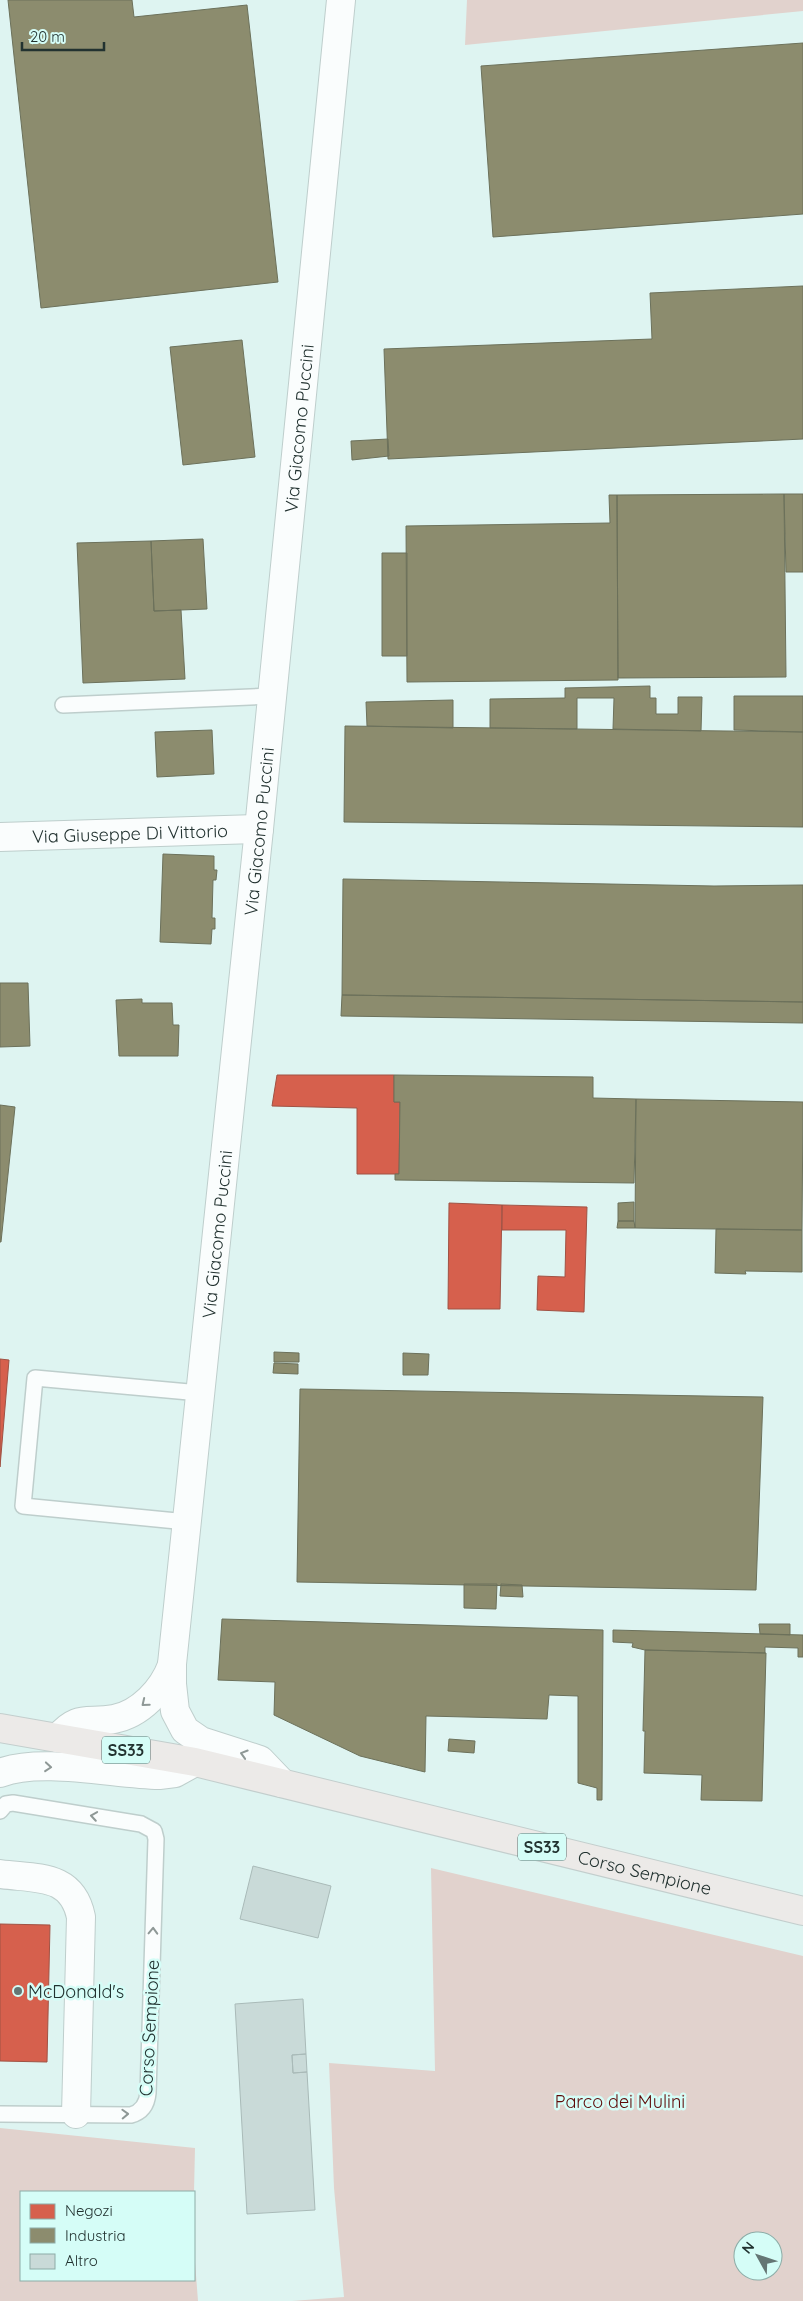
<svg xmlns="http://www.w3.org/2000/svg" width="803" height="2301" viewBox="0 0 803 2301" font-family="Quicksand,sans-serif">
	<style>
		.green { fill: #e1d2cd; fill-rule: evenodd }
		.shops { fill: #d6604d; stroke: #a05244 }
		.industry { fill: #8c8c6e; stroke: #6c715b }
		.building { fill: #c9dad8; stroke: #a9bab8 }
		.lines { fill: none; stroke-linecap: round; stroke-linejoin: round }
		.lane-casing { stroke: #bececc; stroke-width: 18 }
		.street-casing { stroke: #bececc; stroke-width: 30 }
		.primary-casing { stroke: #c3cecd; stroke-width: 30 }
		.lane { stroke: #fafdfd; stroke-width: 15 }
		.street { stroke: #fafdfd; stroke-width: 28 }
		.primary { stroke: #eceae8; stroke-width: 28 }
		.oneway { stroke: #8e9896 }
		.poi-dot { fill: #647674; stroke: #d5fdf7; stroke-width: 2 }
		.labels { text-anchor: middle; dominant-baseline: central; stroke-width: 5; stroke-linejoin: round; paint-order: stroke }
		.shield { fill: #d5fdf7; stroke: #586f6c; stroke-width: 1 }
		.shield-label { font-size: 16px; font-weight: bold; fill: #223230 }
		.street-label { font-size: 18px; fill: #223230; stroke: #d5fdf7 }
		.poi-label { font-size: 18px; fill: #223230; stroke: #d5fdf7; text-anchor: start }
		.park-label { font-size: 18px; fill: #5f0a08; stroke: #d5fdf7 }
	</style>
	<rect width="100%" height="100%" fill="#def4f1"/>
	<!-- green -->
	<path class="green" d="M467,0H803V11L465,45Z
		M431,1868L803,1956V2301H292L344,2297L334,2188L329,2063L435,2071ZM743,2241H773V2271H743Z
		M0,2128L195,2148L194,2192H21V2280H194V2249L198,2301H0Z"/>
	<!-- shops -->
	<path class="shops" d="M277,1075H394V1102H400L399,1174H357V1108L272,1106Z
		M449,1203L502,1205L500,1309H448Z
		M502,1205L587,1207L584,1312L537,1310L538,1276L565,1277L566,1230H502Z
		M0,1359L9,1360L0,1467Z
		M0,1924L50,1925L47,2062L0,2061Z"/>
	<!-- industry -->
	<path class="industry" d="M8,0H132L134,17L247,5L278,282L41,308Z
		M803,43V214L493,237L481,66Z
		M803,286V439L388,459L384,349L652,339L650,293Z
		M242,340L255,457L183,465L170,347Z
		M388,439L389,456L352,460L351,441Z
		M784,494H803V572H786Z
		M784,494L786,677L618,678L617,495Z
		M609,495H617L618,680L407,682L406,526L610,523Z
		M203,539L207,609L154,611L151,541Z
		M151,541L154,611L181,610L185,679L83,683L77,543Z
		M382,553H407V656H382Z
		M650,686V698H656V714H678V697H702L701,731L613,729L614,698H577V729L490,728V699L565,698V688Z
		M734,696H803V732L734,730Z
		M453,700V728L367,726L366,702Z
		M345,726L803,732V827L344,822Z
		M212,730L214,774L157,777L155,732Z
		M163,854L214,856V870H217L216,880H213L212,918H215V929H212L211,944L160,942Z
		M343,879L714,886L803,885V1002L342,995Z
		M0,983H28L30,1046L0,1047Z
		M342,995L803,1002V1023L341,1016Z
		M142,999V1003H172L173,1025H179L178,1056H119L116,1000Z
		M394,1075L593,1077V1098L636,1099L634,1183L395,1180V1174H399L400,1102H394Z
		M636,1099L803,1102L802,1230L635,1228Z
		M0,1105L15,1107L1,1242H0Z
		M634,1202V1221H618V1203Z
		M618,1221H634L635,1228H617Z
		M716,1229L802,1230V1272L745,1271L746,1274L715,1273Z
		M274,1352L299,1353V1362H274Z
		M403,1353L429,1354L428,1375H403Z
		M274,1363L298,1364V1374L273,1373Z
		M300,1389L763,1397L756,1590L297,1582Z
		M464,1584H497L496,1609L464,1608Z
		M501,1584L522,1585L523,1597L500,1596Z
		M222,1619L603,1630L602,1800H597V1788L578,1783V1696L549,1695L547,1719L426,1716L425,1772L360,1756L274,1715L275,1682L218,1680Z
		M759,1624H790V1635L760,1634Z
		M613,1630L803,1635V1657H798V1648L765,1647V1653L645,1650L632,1647L633,1643L613,1642Z
		M645,1650L766,1653L762,1801L701,1800L702,1775L644,1773L645,1731H643Z
		M449,1739L475,1741L474,1753L448,1751Z"/>
	<!-- building -->
	<path class="building" d="M253,1866L331,1886L318,1938L240,1919Z
		M303,1999L306,2054L292,2055L293,2073L307,2072L315,2210L247,2214L235,2004Z
		M306,2054L307,2072L293,2073L292,2055Z"/>
	<g class="lines">
		<!-- lane casing -->
		<g class="lane-casing">
			<path id="lane" d="M63,705L272,696
				M187,1522L23,1506L35,1378L200,1393
				M0,1811L6,1804L13,1803L141,1824L154,1831L156,1839L148,2093C147,2104 142,2112 131,2115L0,2114"/>
		</g>
		<!-- street casing -->
		<g class="street-casing">
			<g id="street">
				<path id="s1" d="M0,837L259,829"/>
				<path d="M58,1738C78,1714 87,1724 114,1719C140,1714 163,1690 172,1665"/>
				<path d="M0,1773C40,1757 114,1774 159,1775L175,1773L195,1762"/>
				<path id="s2" d="M282,1783L260,1760L201,1741L185,1730L175,1711L172,1684V1664L259,829L341,0"/>
				<path d="M0,1874C36,1879 72,1873 81,1917L76,2114"/>
			</g>
		</g>
		<!-- primary casing -->
		<g class="primary-casing">
			<g id="primary">
				<path id="s3" d="M0,1728L195,1762L803,1911"/>
			</g>
		</g>
		<!-- lane -->
		<use href="#lane" class="lane"/>
		<!-- street -->
		<use href="#street" class="street"/>
		<!-- primary -->
		<use href="#primary" class="primary"/>
	</g>
	<!-- one-way arrows -->
	<defs><path id="oneway-chevron" d="M-2-3.5L2.5 0L-2 3.5" fill="none" stroke-width="1.6" stroke-linecap="round" stroke-linejoin="round" transform="scale(1.25)"/></defs>
	<g class="oneway">
		<use href="#oneway-chevron" transform="translate(145 1703) rotate(141)"/>
		<use href="#oneway-chevron" transform="translate(244 1754) rotate(-163)"/>
		<use href="#oneway-chevron" transform="translate(48 1767) rotate(5)"/>
		<use href="#oneway-chevron" transform="translate(94 1816) rotate(-171)"/>
		<use href="#oneway-chevron" transform="translate(153 1931) rotate(-88)"/>
		<use href="#oneway-chevron" transform="translate(125 2114) rotate(-2)"/>
	</g>
	<!-- markers -->
	<circle class="poi-dot" cx="18" cy="1991" r="5"/>
	<g class="labels">
		<!-- shield labels -->
		<g class="shield">
			<rect x="102" y="1736.5" width="48" height="27" rx="4"/>
			<rect x="518" y="1833.5" width="48" height="27" rx="4"/>
		</g>
		<g class="shield-label">
			<text x="126" y="1750">SS33</text>
			<text x="542" y="1847">SS33</text>
		</g>
		<!-- street labels -->
		<g class="street-label">
			<text stroke="none"><textPath href="#s2" startOffset="1424">Via Giacomo Puccini</textPath></text>
			<text stroke="none"><textPath href="#s2" startOffset="1019">Via Giacomo Puccini</textPath></text>
			<text stroke="none"><textPath href="#s1" startOffset="130">Via Giuseppe Di Vittorio</textPath></text>
			<text stroke="none"><textPath href="#s2" startOffset="614">Via Giacomo Puccini</textPath></text>
			<text stroke="none"><textPath href="#s3" startOffset="661">Corso Sempione</textPath></text>
			<text transform="translate(149 2028) rotate(-87)">Corso Sempione</text>
		</g>
		<!-- poi labels -->
		<g class="poi-label">
			<text x="28" y="1991">McDonald's</text>
		</g>
		<!-- park labels -->
		<g class="park-label">
			<text x="620" y="2101">Parco dei Mulini</text>
		</g>
	</g>
	<!-- legend -->
	<rect x="20" y="2191" width="175" height="90" fill="#d5fdf7" stroke="#8daca7"/>
	<rect x="30" y="2204" width="25" height="15" fill="#d6604d" stroke="#8daca7"/>
	<text x="65" y="2216" font-size="15" fill="#223230">Negozi</text>
	<rect x="30" y="2228" width="25" height="15" fill="#8c8c6e" stroke="#8daca7"/>
	<text x="65" y="2241" font-size="15" fill="#223230">Industria</text>
	<rect x="30" y="2254" width="25" height="15" fill="#c9dad8" stroke="#8daca7"/>
	<text x="65" y="2266" font-size="15" fill="#223230">Altro</text>
	<!-- north arrow -->
	<g transform="translate(758 2256) rotate(310)"><circle r="24" fill="#d5fdf7" stroke="#8daca7"/>
	<path d="M0-4L9 19L0 12L-9 19Z" fill="#647674"/>
	<text y="-8" font-size="14" font-weight="bold" text-anchor="middle" fill="#223230">N</text>
	</g>
	<!-- scale -->
	<path d="M22 42v8h82v-8" fill="none" stroke="#223230" stroke-width="2.5"/>
	<text x="30" y="42" font-size="15" fill="#223230" stroke="#d5fdf7" stroke-width="4" paint-order="stroke">20 m</text>
</svg>
